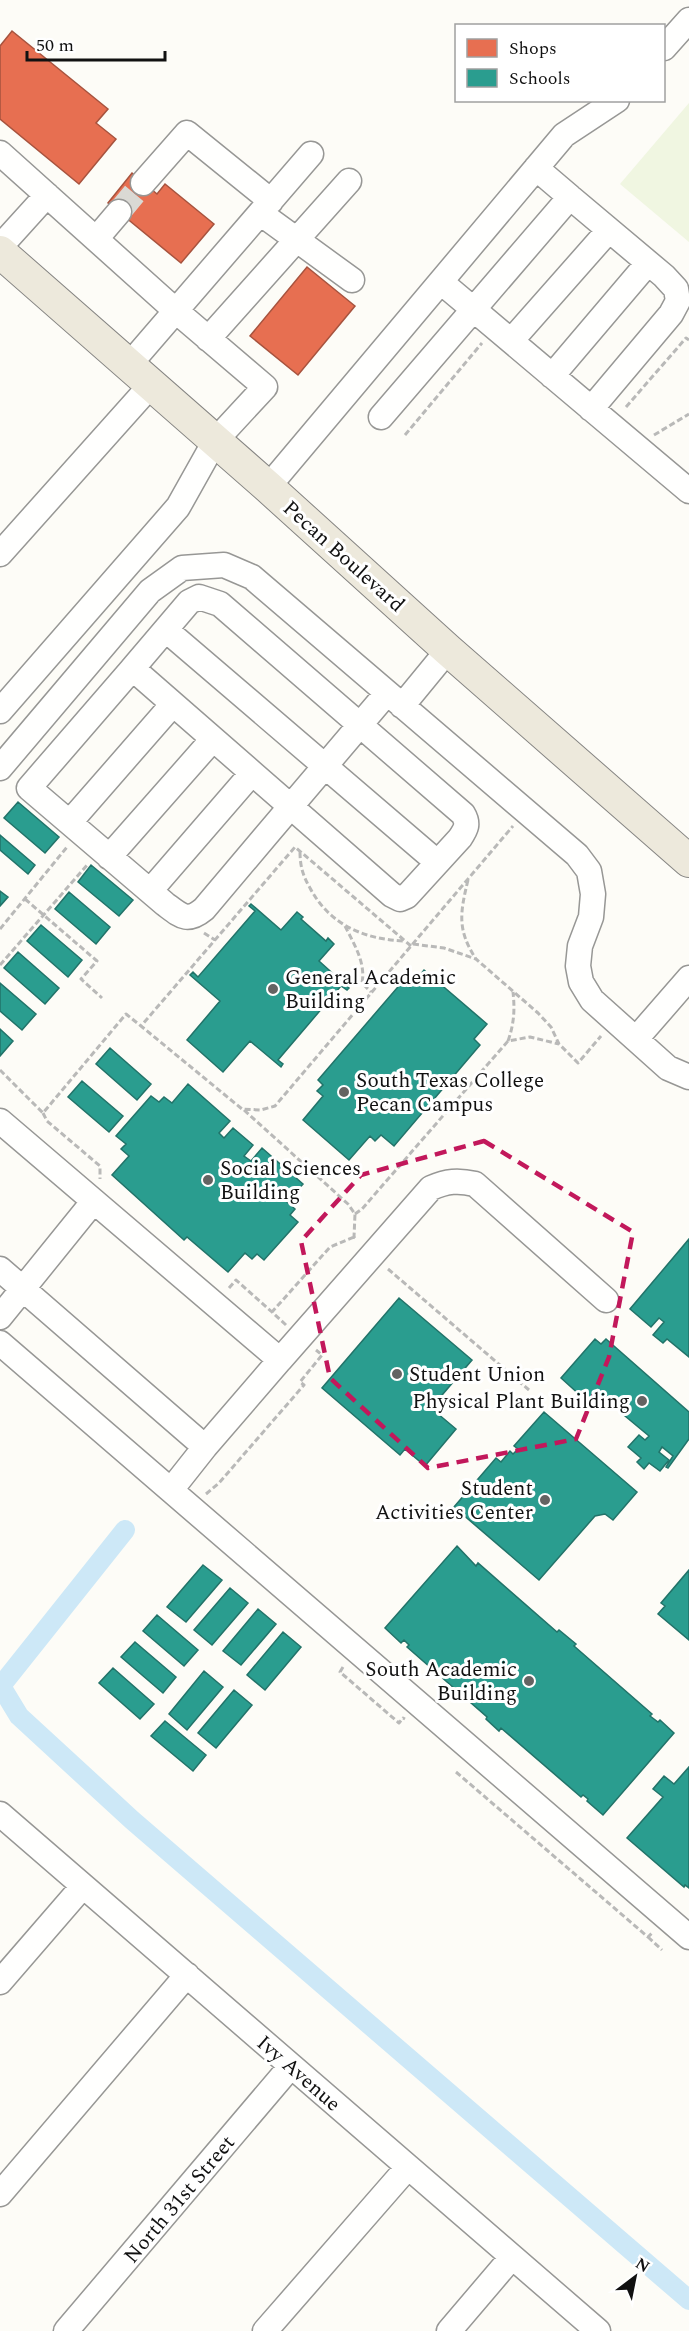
<svg xmlns="http://www.w3.org/2000/svg" width="689" height="2331" font-family="Spectral,serif">
<style>
.pitch{fill:#f0f6e1}
.shops{fill:#e76f51;stroke:#a7533e;stroke-width:1.5}
.schools{fill:#2a9d8f;stroke:#227369;stroke-width:1.5}
.lines{fill:none;stroke-linecap:round;stroke-linejoin:round}
.canal{stroke:#cde8f7;stroke-width:20}
.minor-tunnel{stroke:#dad9d4;stroke-width:24;stroke-dasharray:24 12;stroke-linecap:butt}
.minor-casing{stroke:#979795;stroke-width:27}
.major-casing{stroke:#858482;stroke-width:34}
.path{stroke:#b9b9b8;stroke-width:3;stroke-dasharray:6 3;stroke-linecap:butt}
.minor{stroke:#fffffe;stroke-width:24}
.major{stroke:#ede9dc;stroke-width:32}
.marked{fill:none;stroke:#c2185b;stroke-width:4.5;stroke-dasharray:12 8;stroke-linejoin:round}
.poi-dot{fill:#646362;stroke:#fff;stroke-width:2}
.labels{text-anchor:middle;stroke-width:6;stroke-linejoin:round;paint-order:stroke}
.street-label{font-size:21px;fill:#111;stroke:#fff}
.poi-label{font-size:21px;fill:#111;stroke:#fff;text-anchor:start}
</style>
<rect width="100%" height="100%" fill="#fdfcf7"/>
<path class="pitch" d="M689 103V242L620 184Z"/>
<path class="shops" d="M12 31 108 109 96 123 116 139 79 184 0 119V46Z
M132 173 157 194 165 184 214 224 181 263 108 203Z
M307 267 355 306 298 375 250 336Z"/>
<path class="schools" d="M18 802 59 837 45 853 4 818Z
M0 835 35 865 28 874 0 850Z
M91 865 133 900 119 916 78 882Z
M0 891 8 897 0 906Z
M69 892 110 927 96 944 55 909Z
M251 904 281 930 297 912 303 917 301 919 326 941 328 938 334 944 319 961 349 988 347 990 341 986 278 1060 283 1064 281 1067 250 1041 223 1072 187 1040 220 1001 190 975 193 972 198 977 255 911 249 906Z
M41 925 82 960 68 977 27 941Z
M18 952 59 988 45 1004 4 968Z
M424 970 487 1024 474 1039 480 1045 394 1146 381 1135 375 1141 370 1136 349 1160 303 1120 323 1096 317 1091 323 1085 318 1080 403 981 410 987Z
M0 983 36 1014 22 1030 0 1011Z
M0 1029 13 1041 0 1056Z
M110 1048 151 1084 137 1100 96 1064Z
M82 1081 123 1116 109 1132 68 1097Z
M188 1084 230 1121 219 1133 224 1138 233 1128 253 1145 244 1156 251 1161 262 1148 303 1184 287 1202 295 1209 290 1215 298 1222 264 1260 257 1254 252 1259 245 1253 228 1272 187 1237 184 1240 112 1175 129 1156 121 1149 126 1144 116 1136 151 1096 159 1102 164 1097 172 1103Z
M689 1239V1357L667 1339 663 1343 653 1335 664 1322 659 1318 651 1327 630 1309Z
M399 1298 472 1360 431 1408 456 1429 425 1466 405 1449 400 1455 322 1388Z
M595 1339 601 1344 606 1339 689 1412V1439L668 1468 666 1467 673 1456 662 1447 659 1452 669 1460 660 1471 649 1463 644 1469 637 1462 641 1458 628 1447 639 1435 645 1440 649 1436 601 1396 592 1406 561 1378Z
M544 1412 637 1492 613 1520 605 1514 595 1516 539 1580 454 1507 496 1458 501 1462 510 1451 513 1454 518 1449 514 1446Z
M457 1546 476 1566 478 1563 557 1632 559 1630 576 1644 574 1646 652 1714 650 1716 658 1722 660 1720 674 1733 603 1815 587 1801 588 1799 583 1795 581 1797 501 1728 499 1731 486 1719 487 1717 407 1647 409 1645 404 1640 401 1643 385 1628Z
M203 1565 222 1580 186 1622 167 1607Z
M689 1570V1640L658 1614 665 1606 661 1603Z
M230 1588 248 1603 212 1645 194 1630Z
M258 1609 276 1624 241 1665 223 1651Z
M157 1615 198 1650 184 1666 143 1631Z
M283 1632 301 1647 265 1690 247 1675Z
M135 1642 176 1677 163 1693 121 1657Z
M113 1668 154 1704 140 1719 99 1683Z
M204 1671 223 1687 187 1730 169 1714Z
M234 1690 252 1705 216 1748 198 1733Z
M165 1721 206 1755 193 1771 151 1736Z
M689 1767V1888L685 1885 684 1887 627 1838 663 1797 653 1789 664 1776 674 1784Z"/>
<g class="lines">
<path class="canal" d="M0 1687 125 1530
M2 1688 19 1716 132 1820 689 2300"/>
<path class="minor-tunnel" d="M119 212 143 183"/>
<defs>
<path id="minor" d="M664 48 689 20
M0 153 176 311 265 387 215 441 178 507 0 711
M536 168 570 197
M143 183 187 133 271 201
M260 213 352 280
M96 239 119 212
M0 247 47 195
M441 282 689 491
M208 339 349 181
M511 341 609 230
M129 365 311 154
M552 376 648 263
M381 417 570 197 664 276 676 289 678 301 671 314 591 409
M268 487 564 135 617 100
M0 554 151 385
M166 630 437 862
M132 669 189 602 199 597 220 604 463 814C469 824 466 829 460 838L407 896 400 899 392 895 140 675 132 669 29 788 165 904C181 916 187 923 204 909 265 837 326 764 387 693
M402 706 448 650
M0 768 150 591 182 568 224 565 252 577 577 855 589 871 593 894 591 917 580 946 578 966 581 982 592 1000 668 1068 689 1077
M70 822 173 704
M109 857 213 739
M150 891 252 773
M636 1039 689 978
M0 1121 280 1360 205 1447 0 1269
M0 1317 93 1202
M0 1343 689 1937
M280 1360 431 1188C447 1181 458 1180 475 1184L606 1300
M171 1490 205 1447
M0 1814 598 2331
M0 1982 83 1886
M0 2194 187 1975
M66 2331 291 2066
M265 2331 408 2167
M449 2331 512 2257"/>
<path id="major" d="M0 252 268 487 448 650 689 861"/>
</defs>
<use href="#minor" class="minor-casing"/>
<use href="#major" class="major-casing"/>
<path class="path" d="M626 407 686 338 689 340
M405 435 482 343
M654 435 689 414
M300 852C300 866 303 876 310 888 329 924 363 939 403 941
M468 880C460 913 457 930 476 959
M25 899 97 961 81 979 102 998
M345 926C354 944 366 963 362 983L371 992
M0 929 67 847
M204 933 215 940
M413 944 444 948 476 959 538 1013 551 1027 559 1044 578 1063 601 1036
M411 946 295 847 141 1026 242 1109 261 1110 275 1106 513 826
M0 965 88 864
M508 1041C514 1024 515 1010 513 992
M0 1070 43 1113 126 1014 141 1026
M244 1110 348 1204 355 1214 354 1237 357 1240
M43 1113 47 1121 100 1166V1179
M355 1214 362 1209 508 1041 530 1037 559 1044
M388 1269 529 1390
M229 1288 236 1280 272 1312
M286 1325 272 1312 330 1247 354 1237
M206 1494 219 1483 304 1385 300 1382 322 1355 316 1350
M343 1667 340 1672 399 1723 403 1718 405 1719
M456 1772 648 1937 653 1932
M648 1937 662 1950"/>
<use href="#minor" class="minor"/>
<use href="#major" class="major"/>
</g>
<path class="marked" d="M484 1141 633 1232 609 1357 576 1439 428 1468 330 1378 301 1241 361 1175Z"/>
<g class="poi-dot">
<circle cx="273" cy="989" r="6"/>
<circle cx="344" cy="1092" r="6"/>
<circle cx="208" cy="1180" r="6"/>
<circle cx="397" cy="1374" r="6"/>
<circle cx="642" cy="1401" r="6"/>
<circle cx="545" cy="1500" r="6"/>
<circle cx="529" cy="1681" r="6"/>
</g>
<g class="labels">
<g class="street-label">
<text transform="translate(344 556) rotate(42)" y="7">Pecan Boulevard</text>
<text transform="translate(299 2073) rotate(41)" y="7">Ivy Avenue</text>
<text transform="translate(179 2199) rotate(-50)" y="7">North 31st Street</text>
</g>
<g class="poi-label">
<text x="285" y="984">General Academic<tspan x="285" dy="24">Building</tspan></text>
<text x="356" y="1087">South Texas College<tspan x="356" dy="24">Pecan Campus</tspan></text>
<text x="220" y="1175">Social Sciences<tspan x="220" dy="24">Building</tspan></text>
<text x="409" y="1381">Student Union</text>
<text x="630" y="1408" text-anchor="end">Physical Plant Building</text>
<text x="533" y="1495" text-anchor="end">Student<tspan x="533" dy="24">Activities Center</tspan></text>
<text x="517" y="1676" text-anchor="end">South Academic<tspan x="517" dy="24">Building</tspan></text>
</g>
</g>
<rect x="455" y="24" width="210" height="78" fill="#ffffff" stroke="#a0a0a0" stroke-width="1.5"/>
<rect x="467" y="39" width="30" height="18" fill="#e76f51" stroke="#a0a0a0" stroke-width="1.5"/>
<text x="509" y="54" font-size="18" fill="#111111">Shops</text>
<rect x="467" y="69" width="30" height="18" fill="#2a9d8f" stroke="#a0a0a0" stroke-width="1.5"/>
<text x="509" y="84" font-size="18" fill="#111111">Schools</text>
<g transform="translate(635 2277) rotate(32)" stroke="#ffffff" stroke-width="4.5" paint-order="stroke">
<path d="M0-4.5L10 22L0 15L-10 22Z" fill="#111111"/>
<text y="-9" font-size="16" font-weight="bold" text-anchor="middle" fill="#111111">N</text>
</g>
<path d="M27 51v9h138v-9" fill="none" stroke="#111111" stroke-width="3"/>
<text x="36" y="51" font-size="18" fill="#111111" stroke="#ffffff" stroke-width="4.5" paint-order="stroke">50 m</text>
</svg>
